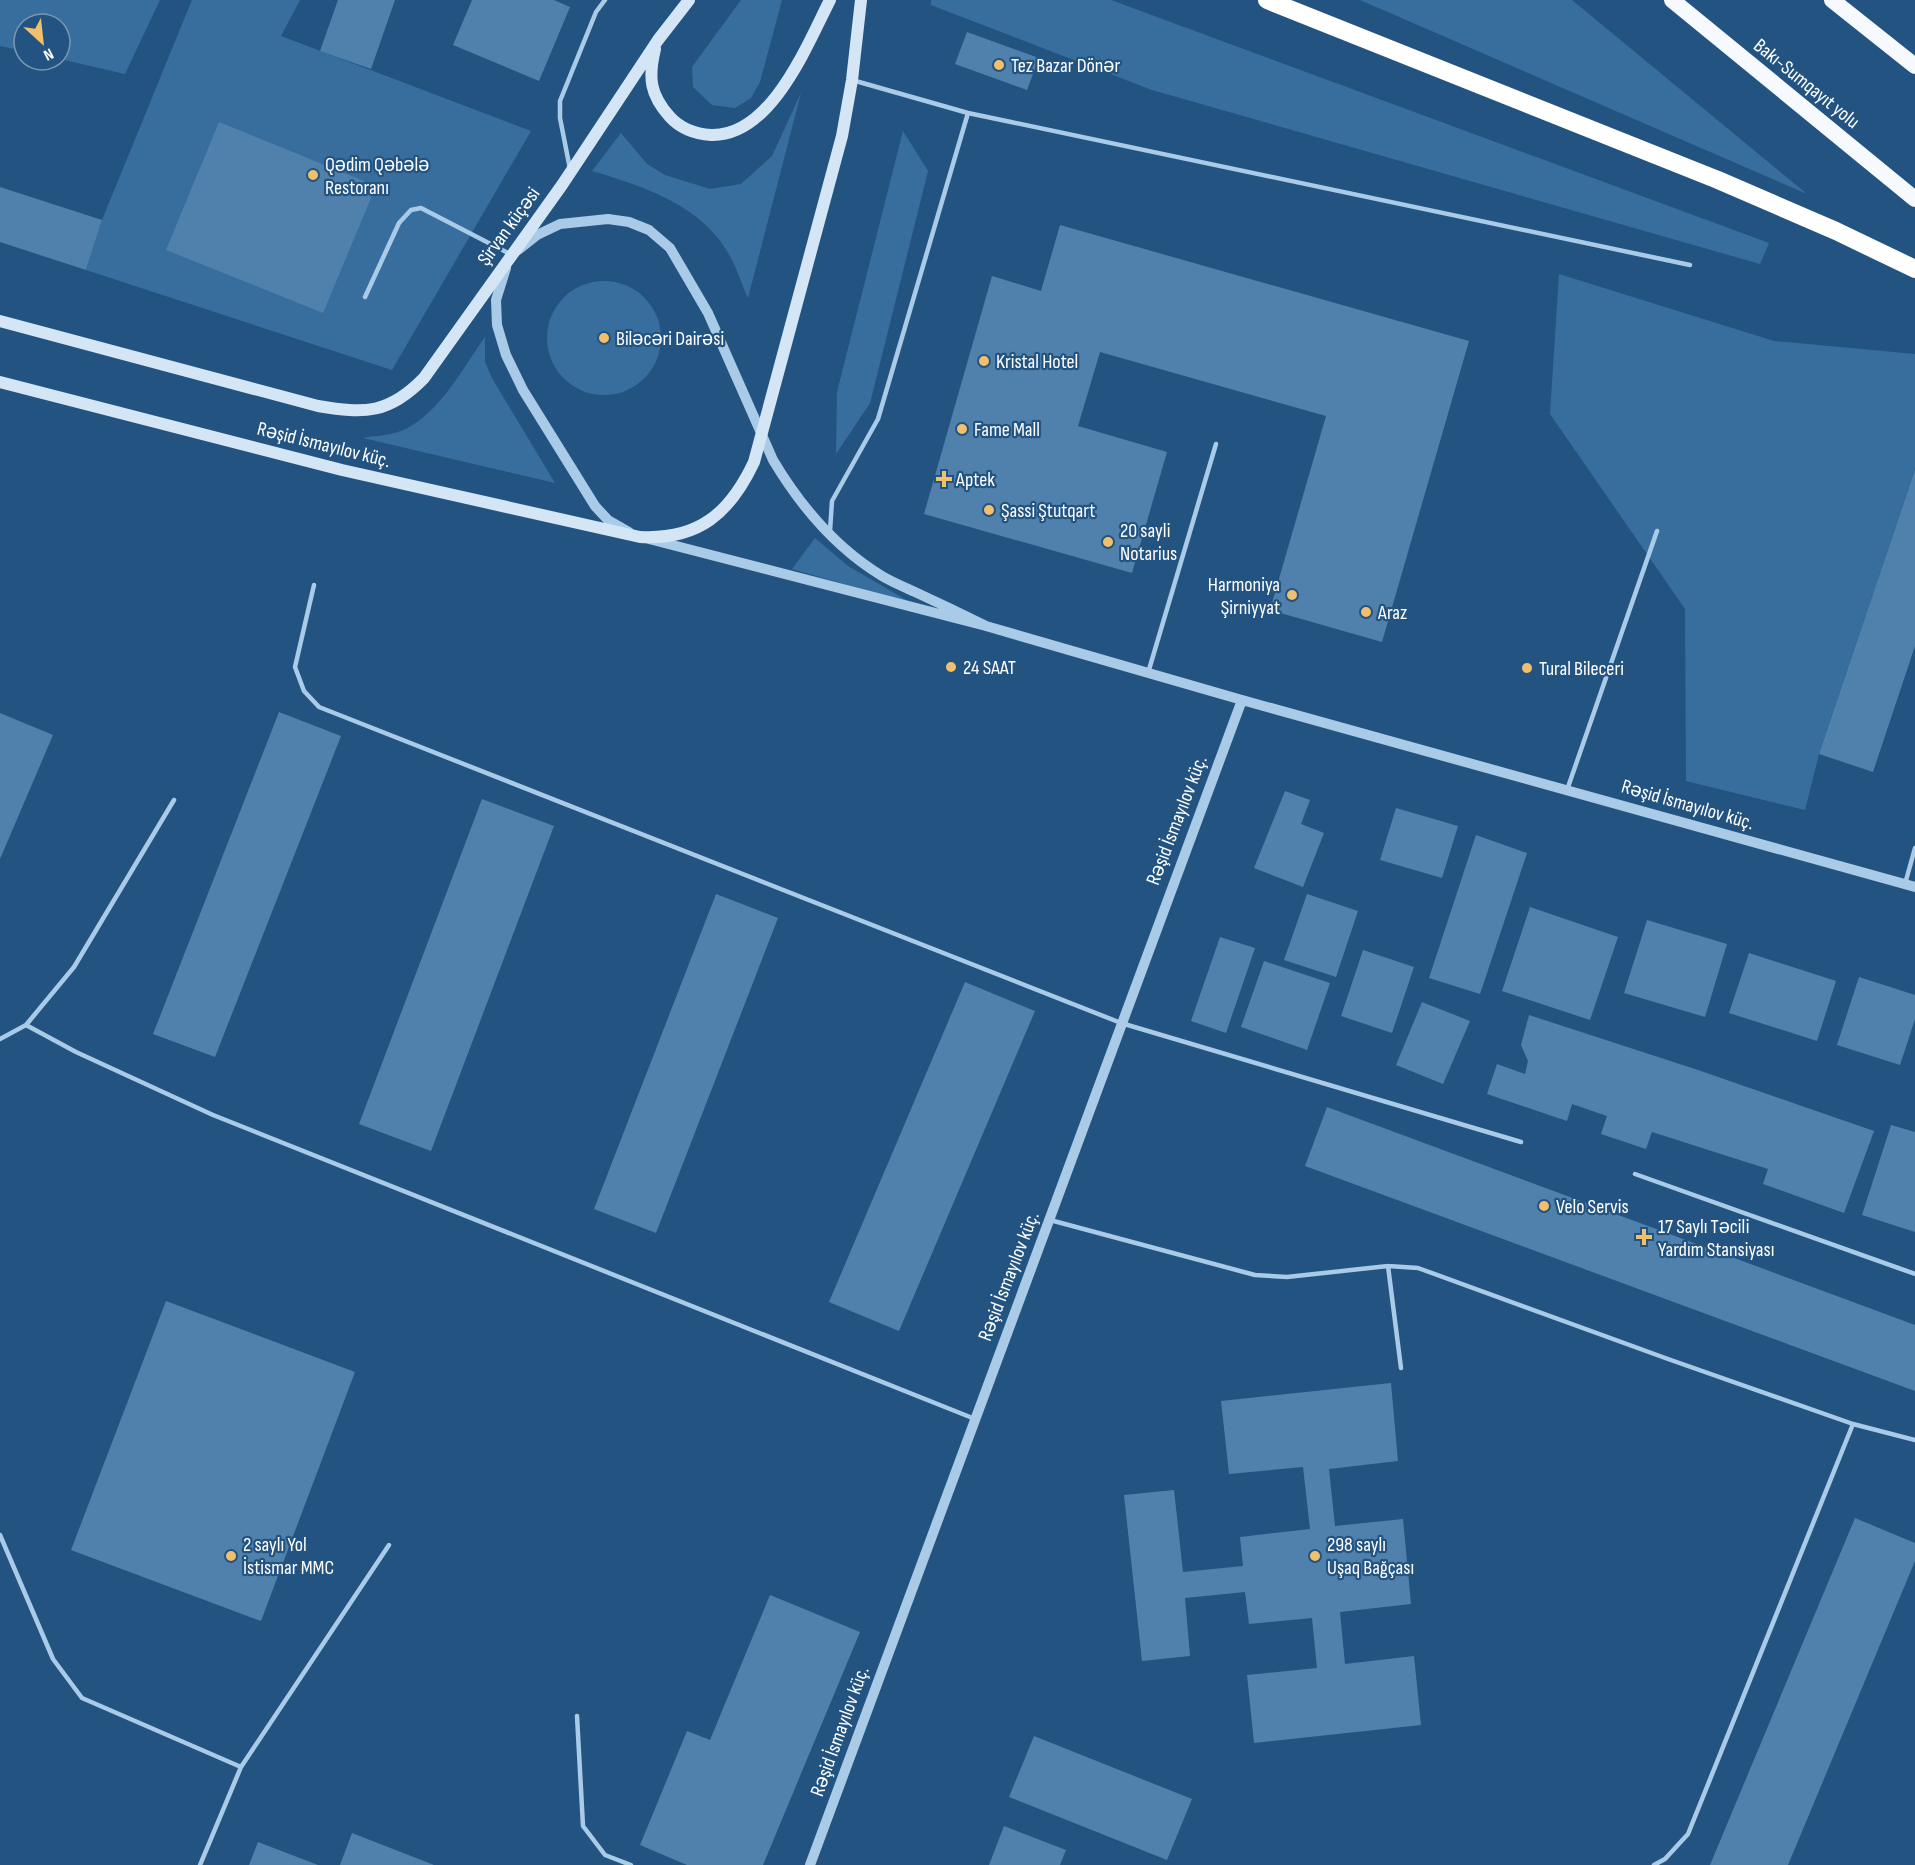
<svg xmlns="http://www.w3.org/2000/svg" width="1915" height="1865" font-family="'Sofia Sans Condensed',sans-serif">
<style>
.green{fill:#386e9e}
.building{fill:#5081ac}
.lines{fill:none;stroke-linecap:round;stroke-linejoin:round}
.service{stroke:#aacbe7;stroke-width:4.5}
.tertiary{stroke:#aacbe7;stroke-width:10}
.secondary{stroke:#d4e6f6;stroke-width:12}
.trunk{stroke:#f6fafe;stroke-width:16}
.motorway{stroke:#fff;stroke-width:18}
.poi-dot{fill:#f2c06d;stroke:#235481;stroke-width:2}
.labels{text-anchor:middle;stroke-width:4.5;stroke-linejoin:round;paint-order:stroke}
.poi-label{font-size:20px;fill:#fff;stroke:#235481;text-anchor:start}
.street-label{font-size:20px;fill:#fff;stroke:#235481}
</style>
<rect width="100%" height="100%" fill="#235481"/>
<path class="green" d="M0 0H160L125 74 60 59V24H24V51L0 46Z
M192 0H300L281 36 531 131 392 370 86 270 102 220Z
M741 0H782L760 82 751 98 735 108 712 105 693 87 692 67Z
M931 0H1111L1769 243 1760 264 1152 90 931 5Z
M1360 0H1572L1807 194Z
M801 93 748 298C741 283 736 265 727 251 699 204 642 186 592 171L621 133 647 164 665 175 710 189 741 184 772 156Z
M903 131 928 171 870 403 836 454 837 392Z
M1559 274 1774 341 1915 354V468L1819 754 1805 810 1686 781 1685 609 1550 414Z
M547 338a57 57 0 1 1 114 0a57 57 0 1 1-114 0Z
M485 337V362L493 380 555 483 363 438C373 436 384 436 395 433 435 422 462 369 485 337Z
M815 538 848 566 915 605 792 569Z"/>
<path class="building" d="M338 0H395L371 69 320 51Z
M472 0H554L570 7 539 81 453 45Z
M967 32 1039 58 1027 90 955 64Z
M219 122 376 186 323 313 166 250Z
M0 187 102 220 86 270 0 242Z
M1060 225 1469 341 1382 642 1270 610 1326 416 1100 352 1078 426 1167 452 1132 573 924 514 992 276 1041 291Z
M1915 469V646L1873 772 1819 754Z
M279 712 341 736 215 1057 153 1034Z
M0 713 53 735 0 859Z
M1285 791 1310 800 1301 824 1324 833 1303 887 1254 868Z
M482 799 554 826 431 1151 359 1124Z
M1396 808 1458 826 1442 878 1380 860Z
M1476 835 1527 853 1480 994 1429 978Z
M716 894 778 918 656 1233 594 1209Z
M1307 894 1358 911 1336 977 1284 960Z
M1530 907 1618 937 1590 1020 1502 991Z
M1647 920 1727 944 1705 1017 1624 993Z
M1220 937 1255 948 1226 1033 1191 1021Z
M1363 950 1414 967 1392 1033 1341 1016Z
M1749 953 1836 981 1817 1041 1729 1013Z
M1264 961 1330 983 1307 1050 1241 1027Z
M1859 977 1915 995V1019L1900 1065 1837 1045Z
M965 982 1035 1011 899 1331 829 1302Z
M1422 1002 1470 1021 1443 1084 1396 1065Z
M1529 1015 1698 1070 1874 1131 1844 1213 1763 1184 1768 1169 1652 1132 1646 1149 1601 1134 1607 1116 1572 1104 1567 1121 1487 1094 1497 1064 1525 1074 1528 1061 1521 1045Z
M1327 1107 1915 1325V1391L1305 1166Z
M1891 1125 1915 1132V1232L1862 1215Z
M166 1301 355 1372 261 1621 71 1550Z
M1391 1383 1398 1461 1329 1469 1335 1526 1403 1519 1411 1604 1340 1612 1345 1664 1414 1656 1421 1725 1254 1743 1247 1675 1317 1668 1312 1618 1249 1624 1245 1592 1185 1598 1190 1656 1142 1661 1124 1495 1174 1490 1183 1572 1243 1566 1240 1537 1310 1529 1303 1467 1229 1474 1221 1401Z
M1855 1518 1915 1543V1561L1788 1865H1710Z
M770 1595 860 1632 763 1865H687L640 1845 687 1731 710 1740Z
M1034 1736 1192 1799 1167 1860 1009 1797Z
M1004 1826 1066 1850 1060 1865H989Z
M352 1833 434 1865H340Z
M258 1842 318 1865H249Z"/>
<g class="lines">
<path class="service" d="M852 80 968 113 1011 122 1690 265
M570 169 560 118V101L596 12 605 0
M365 297 399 223 411 210 421 208 512 255
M830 531 832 501 878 419 968 113
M314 585 295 667 304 691 319 707 1121 1023 1521 1142
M1148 673 1216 444
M1567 790 1657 531
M1905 884 1915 848
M26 1025 76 1052 213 1115 975 1419
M0 1039 26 1025 74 967 174 800
M1635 1174 1915 1274
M1050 1220 1255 1275 1287 1277 1388 1266 1418 1268 1668 1359 1853 1424 1915 1440
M1388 1266 1401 1368
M0 1535 53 1659 82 1698 241 1767
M577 1716 583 1826 605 1855 631 1865
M200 1865 241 1767 389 1545
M1654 1865 1665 1859 1688 1834 1853 1424"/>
<path class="tertiary" d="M518 250 537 235 560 224 608 219 629 222 649 230 670 248 708 313 773 460C801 507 836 548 882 576 892 582 904 587 915 592 939 603 962 614 986 626
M506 268 496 300 497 325 506 355 523 390 595 506 608 520 629 532
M649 539 986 626 1242 700 1915 887
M810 1865 1242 700"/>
<path class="secondary" d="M655 49C648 78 650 95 670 117 681 129 695 134 711 135 771 137 807 45 830 0
M0 321 318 406C365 414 389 414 424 378L562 185 658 40 689 0
M0 382 342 470 640 537C699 540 730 513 754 462L842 136 852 80 861 0"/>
<path class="trunk" d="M1672 0 1915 199
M1832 0 1915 66"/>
<path class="motorway" d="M1267 0 1718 180 1836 231 1915 269"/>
</g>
<g class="poi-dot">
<circle cx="999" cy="65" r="6"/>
<circle cx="313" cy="175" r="6"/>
<circle cx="604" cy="338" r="6"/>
<circle cx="984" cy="361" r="6"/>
<circle cx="962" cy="429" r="6"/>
<path d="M941 470h6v6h6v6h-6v6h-6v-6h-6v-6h6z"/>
<circle cx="989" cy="510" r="6"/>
<circle cx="1108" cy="542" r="6"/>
<circle cx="1292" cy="595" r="6"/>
<circle cx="1366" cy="612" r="6"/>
<circle cx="951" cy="667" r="6"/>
<circle cx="1527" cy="668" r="6"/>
<circle cx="1544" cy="1206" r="6"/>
<path d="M1641 1228h6v6h6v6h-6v6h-6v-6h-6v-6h6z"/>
<circle cx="231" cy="1556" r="6"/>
<circle cx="1315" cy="1556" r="6"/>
</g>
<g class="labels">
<g class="poi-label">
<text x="1011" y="72">Tez Bazar Dönər</text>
<text x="325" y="171">Qədim Qəbələ<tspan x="325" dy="23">Restoranı</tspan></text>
<text x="616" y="345">Biləcəri Dairəsi</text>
<text x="996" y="368">Kristal Hotel</text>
<text x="974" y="436">Fame Mall</text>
<text x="956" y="486">Aptek</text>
<text x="1001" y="517">Şassi Ştutqart</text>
<text x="1120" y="537">20 sayli<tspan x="1120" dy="23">Notarius</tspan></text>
<text x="1280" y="591" text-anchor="end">Harmoniya<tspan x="1280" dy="23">Şirniyyat</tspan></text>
<text x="1378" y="619">Araz</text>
<text x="963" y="674">24 SAAT</text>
<text x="1539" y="675">Tural Bileceri</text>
<text x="1556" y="1213">Velo Servis</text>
<text x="1658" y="1233">17 Saylı Təcili<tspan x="1658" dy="23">Yardım Stansiyası</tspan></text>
<text x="243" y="1551">2 saylı Yol<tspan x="243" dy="23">İstismar MMC</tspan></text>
<text x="1327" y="1551">298 saylı<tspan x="1327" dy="23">Uşaq Bağçası</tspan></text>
</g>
<g class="street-label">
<text transform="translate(1807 83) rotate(39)" y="7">Bakı-Sumqayıt yolu</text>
<text transform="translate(508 226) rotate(-54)" y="7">Şirvan küçəsi</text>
<text transform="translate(324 444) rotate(14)" y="7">Rəşid İsmayılov küç.</text>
<text transform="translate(1688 804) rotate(16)" y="7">Rəşid İsmayılov küç.</text>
<text transform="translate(1176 820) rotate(-69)" y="7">Rəşid İsmayılov küç.</text>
<text transform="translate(1008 1276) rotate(-69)" y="7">Rəşid İsmayılov küç.</text>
<text transform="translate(839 1731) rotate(-70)" y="7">Rəşid İsmayılov küç.</text>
</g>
</g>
<g transform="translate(42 42) rotate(153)"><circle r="28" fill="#235481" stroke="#7b98b3" stroke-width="1.5"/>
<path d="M0-4.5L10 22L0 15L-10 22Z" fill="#f2c06d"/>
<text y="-9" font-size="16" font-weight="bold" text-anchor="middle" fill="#ffffff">N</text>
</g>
</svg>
